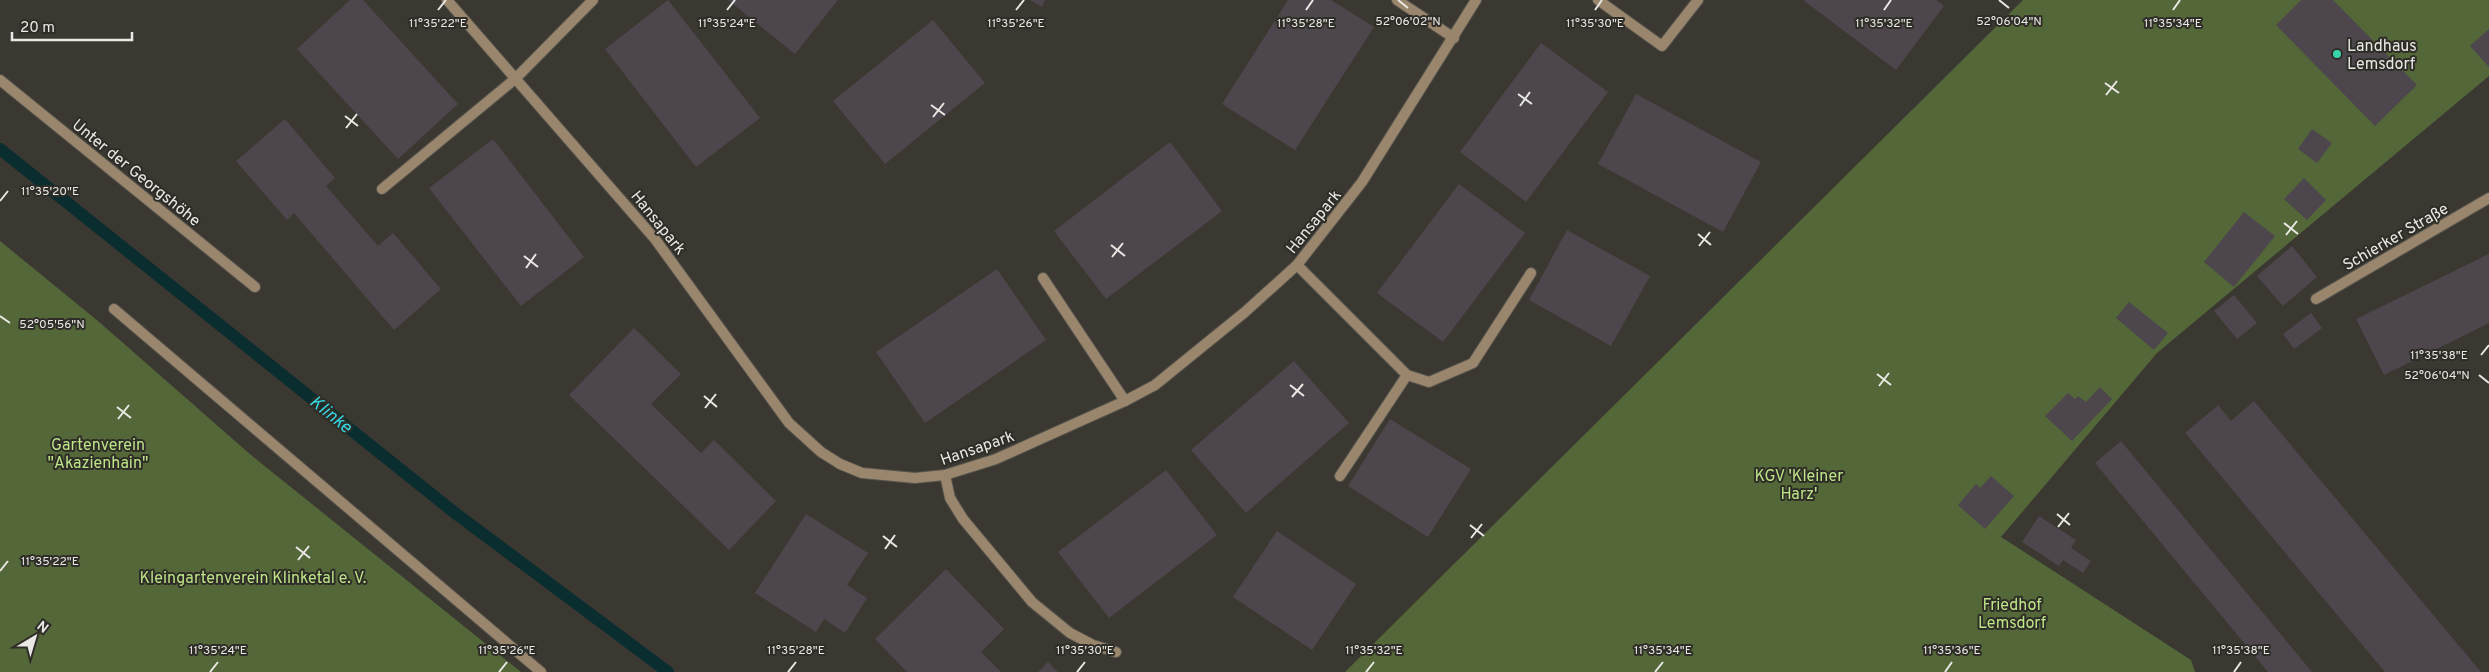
<svg xmlns="http://www.w3.org/2000/svg" width="2489" height="672" font-family="Overpass,sans-serif">
<style>
.green{fill:#536739}
.lines{fill:none;stroke-linecap:round;stroke-linejoin:round}
.stream{stroke:#0a2d30;stroke-width:12}
.building{fill:#4d474d}
.service-casing{stroke:#56544e;stroke-width:12}
.minor-casing{stroke:#56544e;stroke-width:12}
.service{stroke:#99866c;stroke-width:10}
.minor{stroke:#99866c;stroke-width:10}
.ticks{fill:none;stroke:#eae8e4;stroke-width:2}
.poi-dot{fill:#36d4a7;stroke:#2f2d27;stroke-width:2}
.labels{text-anchor:middle;stroke-width:4;stroke-linejoin:round;paint-order:stroke}
.poi-label{font-size:16px;fill:#eae8e4;stroke:#2f2d27;text-anchor:start}
.street-label{font-size:16px;fill:#eae8e4;stroke:#2f2d27}
.park-label{font-size:16px;fill:#bde587;stroke:#2f2d27}
.water-label{font-size:18px;font-style:italic;fill:#33d8e4;stroke:#2f2d27}
.ticks-label{font-size:12px;text-anchor:middle;fill:#eae8e4;stroke:#2f2d27;stroke-width:4;stroke-linejoin:round;paint-order:stroke}
</style>
<rect width="100%" height="100%" fill="#3a3831"/>
<path class="green" d="M2023 0H2489V76L2157 353 2001 537 2191 660 2195 672H1345Z
M0 241 98 321 251 455 521 672H0Z"/>
<g class="lines">
<path class="stream" d="M0 149 455 513 668 672"/>
</g>
<path class="building" d="M350 0H363L458 104 398 159 297 49Z
M668 0 760 118 696 167 605 49Z
M728 0H838L795 54Z
M1030 0H1045L1042 7Z
M1288 0H1331L1374 27 1295 150 1222 104Z
M1803 0H1936L1944 6 1896 70Z
M2301 0H2333L2417 85 2375 126 2276 25Z
M933 20 985 83 885 164 833 101Z
M2489 29V67L2470 46Z
M1541 43 1608 92 1526 202 1460 152Z
M1636 94 1761 162 1723 232 1598 164Z
M285 119 335 178 326 186 378 246 393 233 441 289 394 330 294 213 287 220 236 161Z
M2312 129 2332 143 2317 163 2298 149Z
M493 139 584 257 521 306 429 188Z
M1170 142 1222 211 1106 299 1054 231Z
M2304 178 2326 200 2307 220 2284 199Z
M1459 184 1525 233 1443 342 1377 293Z
M2244 212 2275 236 2234 287 2204 262Z
M1567 230 1650 276 1611 346 1529 300Z
M2292 246 2317 277 2283 306 2257 276Z
M2489 254V323L2384 375 2356 319Z
M997 269 1046 340 925 423 876 352Z
M2234 295 2257 323 2237 339 2214 311Z
M2129 302 2168 333 2154 350 2116 318Z
M2311 313 2322 328 2294 349 2283 334Z
M634 328 681 374 651 404 701 453 714 440 776 501 729 550 569 395Z
M1294 361 1349 423 1246 513 1191 450Z
M2100 387 2112 399 2072 441 2045 416 2068 393 2075 399 2078 396 2086 402Z
M2254 401 2481 672H2385L2185 433 2218 405 2231 421Z
M1390 419 1471 469 1428 537 1348 486Z
M2121 441 2312 672H2268L2095 463Z
M1166 470 1217 535 1109 618 1058 552Z
M1991 476 2014 496 1985 529 1958 505 1976 484 1980 488Z
M806 514 868 553 847 585 867 598 845 633 824 619 816 632 755 593Z
M2039 516 2076 540 2071 548 2091 561 2083 573 2063 560 2059 566 2022 542Z
M1277 531 1356 584 1312 650 1233 597Z
M946 569 1004 629 981 652 1001 672H907L875 639Z
M1048 662 1058 672H1038Z"/>
<g class="lines">
<defs>
<path id="service" d="M1397 0 1454 38
M1598 0 1662 46 1698 0
M0 80 255 287
M382 189 515 79
M1297 265 1407 375 1429 382 1473 363 1531 273
M1043 278 1125 401
M114 309 541 672
M945 475 950 498 963 519 1032 602 1070 633 1093 645 1116 652
M1340 476 1407 375"/>
<path id="minor" d="M447 0 655 239 789 423 821 452 840 464 862 473 915 478 945 475 996 459 1125 401 1155 385 1245 312 1297 265 1362 182 1476 0
M515 79 593 0
M2316 299 2489 198"/>
</defs>
<use href="#service" class="service-casing"/>
<use href="#minor" class="minor-casing"/>
<use href="#service" class="service"/>
<use href="#minor" class="minor"/>
</g>
<path class="ticks" d="M1398 0 1408 8M1999 0 2009 8M438 10 446 0M727 10 735 0M1016 10 1024 0M1306 10 1313 0M1595 10 1602 0M1884 10 1891 0M2173 10 2180 0M2105 83 2119 93M1518 94 1532 104M2106 95 2117 81M931 105 945 115M1520 106 1530 92M345 116 358 126M933 117 944 103M346 128 357 114M0 201 8 191M2284 223 2298 234M1698 234 1711 245M2286 235 2297 221M1111 245 1125 256M1699 246 1710 232M524 256 538 267M1112 257 1123 243M526 268 536 254M0 316 10 323M2481 355 2489 345M1877 374 1891 385M2479 375 2489 383M1290 385 1304 396M1879 386 1889 373M704 396 717 407M1292 397 1303 384M117 407 131 418M705 408 716 394M118 419 129 405M2057 514 2070 525M1470 525 1484 536M2058 527 2069 513M883 536 897 547M1471 538 1482 524M296 547 310 558M885 549 895 535M298 560 309 546M0 571 8 561M210 672 218 662M499 672 507 662M788 672 796 662M1077 672 1085 662M1366 672 1374 662M1655 672 1663 662M1945 672 1952 662M2234 672 2241 662"/>
<circle class="poi-dot" cx="2337" cy="54" r="5"/>
<g class="labels">
<g class="poi-label">
<text x="2347" y="51">Landhaus<tspan x="2347" dy="18">Lemsdorf</tspan></text>
</g>
<g class="street-label">
<text transform="translate(137 172) rotate(39)" y="6">Unter der Georgshöhe</text>
<text transform="translate(1313 221) rotate(-51)" y="6">Hansapark</text>
<text transform="translate(659 222) rotate(51)" y="6">Hansapark</text>
<text transform="translate(2395 236) rotate(-30)" y="6">Schierker Straße</text>
<text transform="translate(977 447) rotate(-19)" y="6">Hansapark</text>
</g>
<g class="park-label">
<text x="98" y="450">Gartenverein<tspan x="98" dy="18">"Akazienhain"</tspan></text>
<text x="1799" y="481">KGV 'Kleiner<tspan x="1799" dy="18">Harz'</tspan></text>
<text x="253" y="583">Kleingartenverein Klinketal e. V.</text>
<text x="2012" y="610">Friedhof<tspan x="2012" dy="18">Lemsdorf</tspan></text>
</g>
<g class="water-label">
<text transform="translate(331 414) rotate(39)" y="6">Klinke</text>
</g>
</g>
<g class="ticks-label">
<text x="1408" y="25">52°06'02"N</text>
<text x="2009" y="25">52°06'04"N</text>
<text x="438" y="27">11°35'22"E</text>
<text x="727" y="27">11°35'24"E</text>
<text x="1016" y="27">11°35'26"E</text>
<text x="1306" y="27">11°35'28"E</text>
<text x="1595" y="27">11°35'30"E</text>
<text x="1884" y="27">11°35'32"E</text>
<text x="2173" y="27">11°35'34"E</text>
<text x="50" y="195">11°35'20"E</text>
<text x="52" y="328">52°05'56"N</text>
<text x="2439" y="359">11°35'38"E</text>
<text x="2437" y="379">52°06'04"N</text>
<text x="50" y="565">11°35'22"E</text>
<text x="218" y="654">11°35'24"E</text>
<text x="507" y="654">11°35'26"E</text>
<text x="796" y="654">11°35'28"E</text>
<text x="1085" y="654">11°35'30"E</text>
<text x="1374" y="654">11°35'32"E</text>
<text x="1663" y="654">11°35'34"E</text>
<text x="1952" y="654">11°35'36"E</text>
<text x="2241" y="654">11°35'38"E</text>
</g>
<g transform="translate(35 637) rotate(38)" stroke="#2f2d27" stroke-width="4" paint-order="stroke">
<path d="M0-4L9 19L0 12L-9 19Z" fill="#eae8e4"/>
<text y="-8" font-size="14" font-weight="bold" text-anchor="middle" fill="#eae8e4">N</text>
</g>
<path d="M12 32v8h120v-8" fill="none" stroke="#eae8e4" stroke-width="2.5"/>
<text x="20" y="32" font-size="15" fill="#eae8e4" stroke="#2f2d27" stroke-width="4" paint-order="stroke">20 m</text>
</svg>
